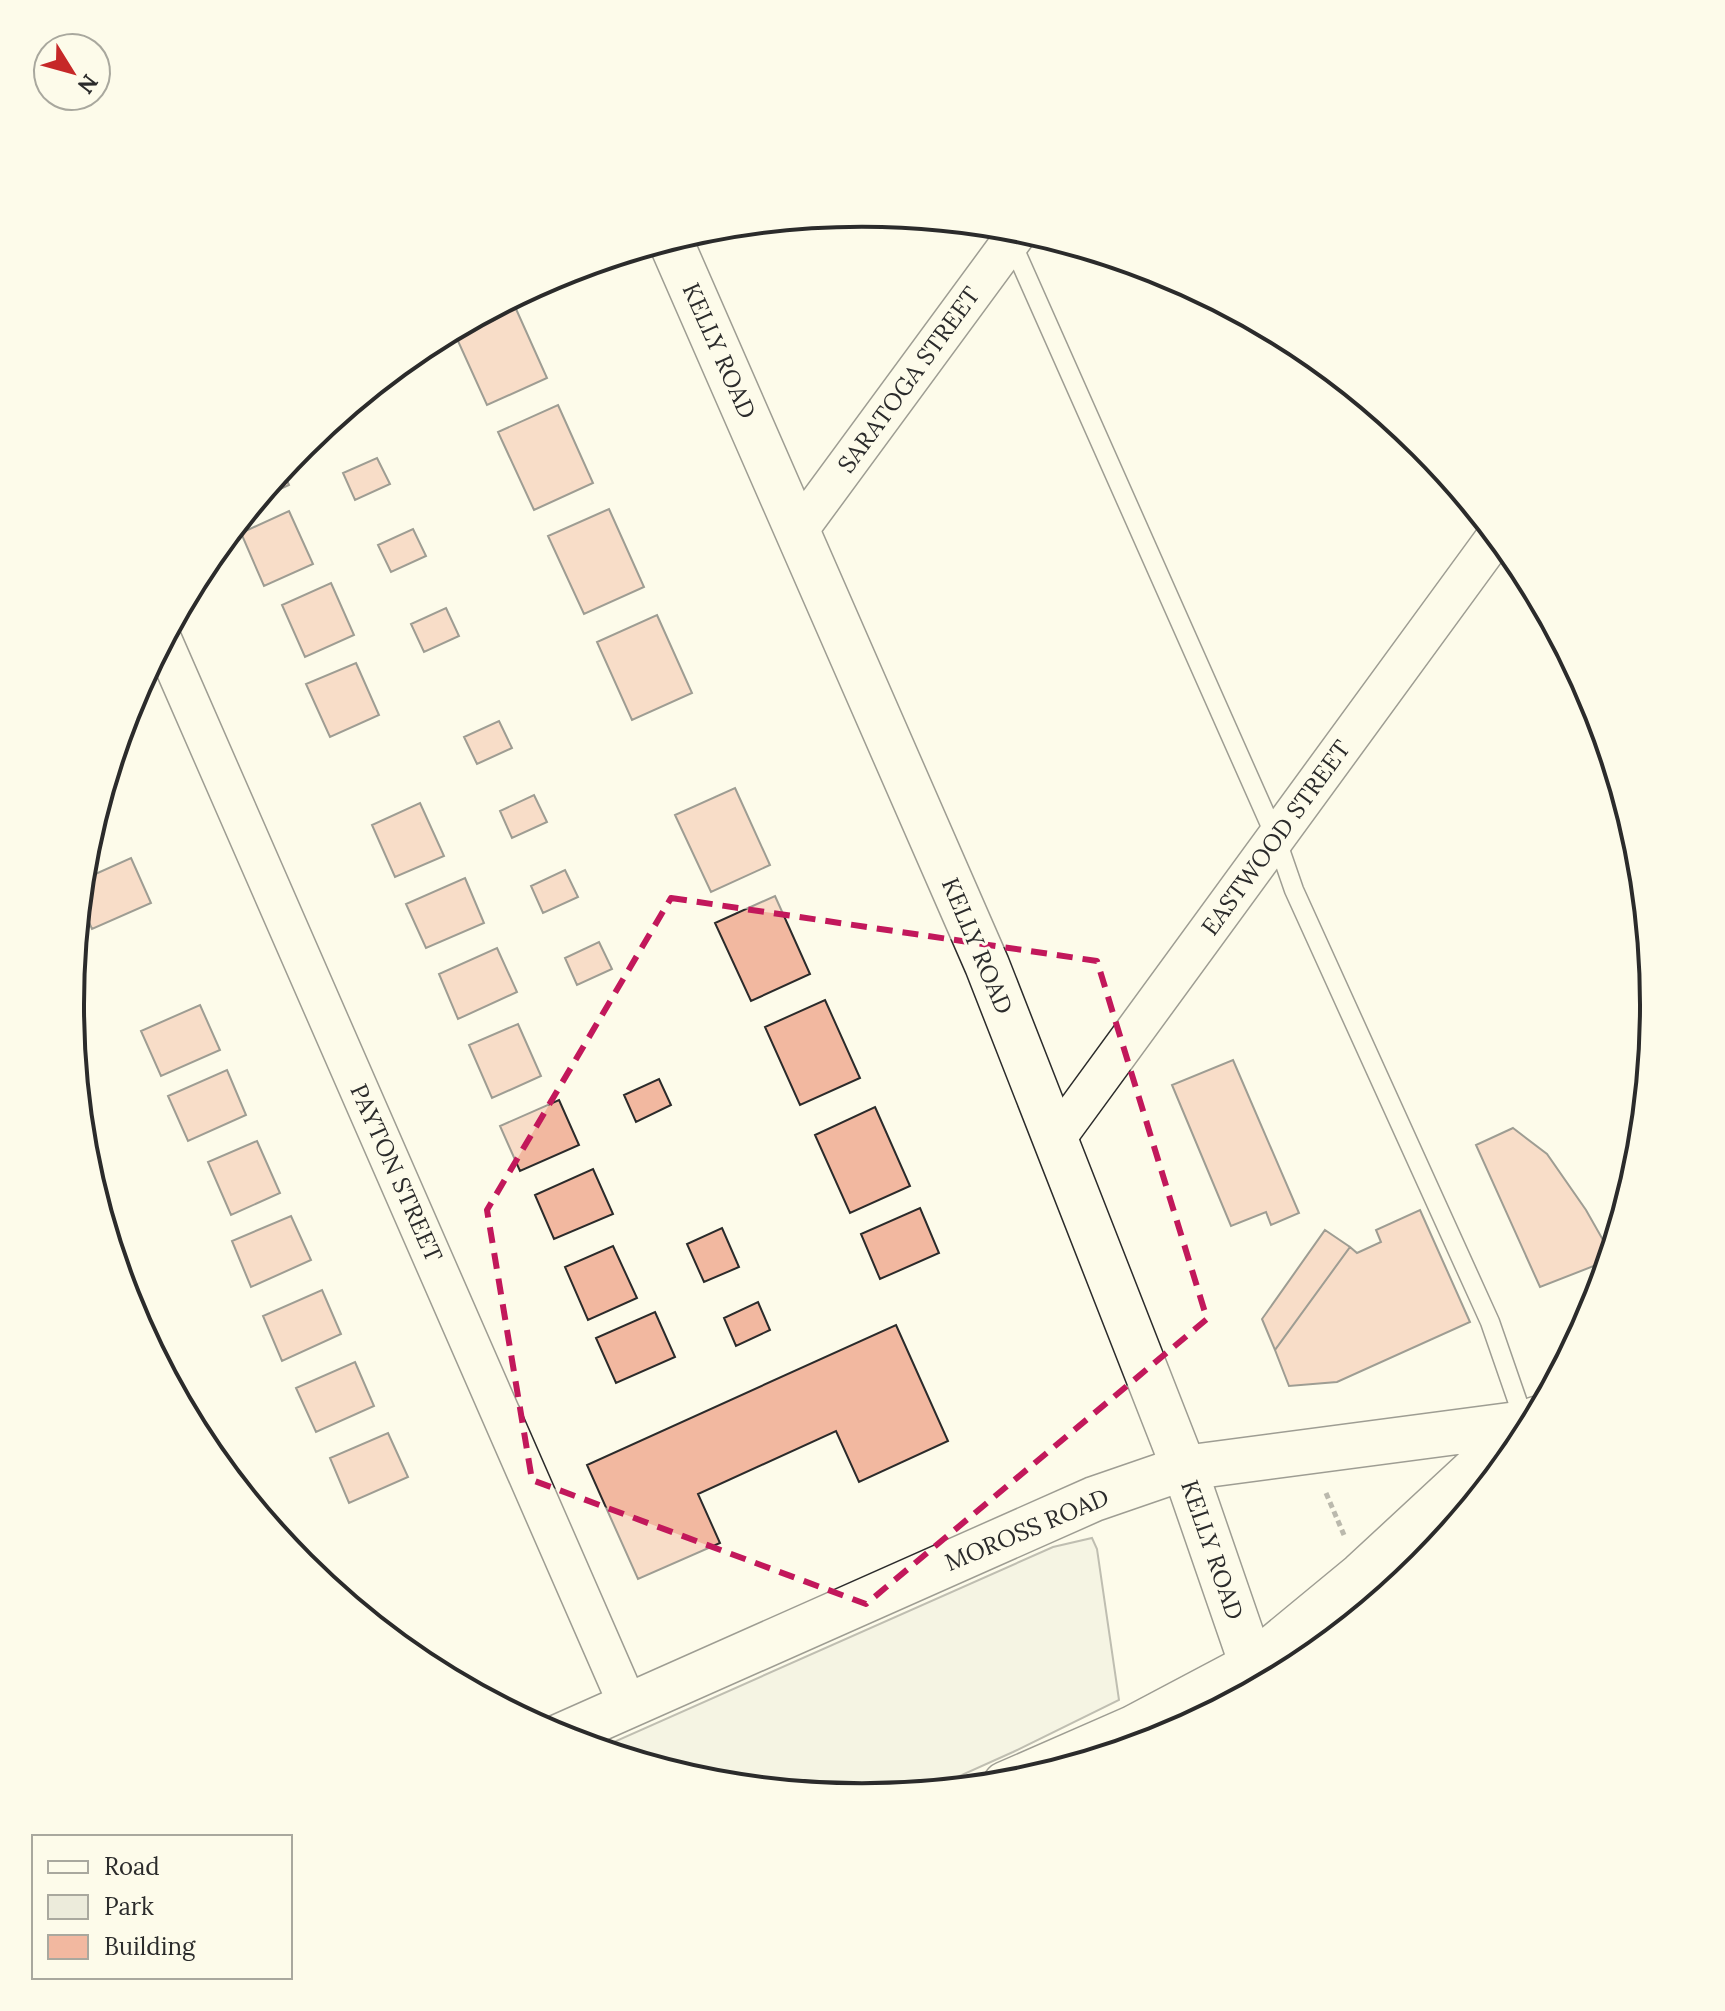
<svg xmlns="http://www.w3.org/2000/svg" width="1725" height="2011" font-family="Lora,serif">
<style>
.green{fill:#ecebdb;stroke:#74746e;stroke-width:2}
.building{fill:#f2b8a0;stroke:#2b2b2b;stroke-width:2}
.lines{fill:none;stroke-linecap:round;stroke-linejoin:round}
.lane-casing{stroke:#2b2b2b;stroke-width:21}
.street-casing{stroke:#2b2b2b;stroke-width:41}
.secondary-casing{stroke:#2b2b2b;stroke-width:47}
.path{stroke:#6a6964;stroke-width:5;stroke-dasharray:6 4;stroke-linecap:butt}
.lane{stroke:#fdfbea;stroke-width:18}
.street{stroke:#fdfbea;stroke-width:38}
.secondary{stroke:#fdfbea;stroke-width:44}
.marked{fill:none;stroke:#c2185b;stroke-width:6;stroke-dasharray:16 10;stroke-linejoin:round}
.labels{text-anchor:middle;stroke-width:6;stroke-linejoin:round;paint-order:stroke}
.street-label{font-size:24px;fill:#2b2b2b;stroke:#fdfbea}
.rim{fill:none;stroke:#2b2b2b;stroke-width:4}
</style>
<rect width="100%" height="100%" fill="#fdfbea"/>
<path class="green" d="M1092 1538 1097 1549 1119 1700 1013 1752 924 1792 862 1798 707 1783 598 1749 1053 1547Z"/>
<path class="building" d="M512 300 547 378 487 405 453 330Z
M354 403 358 412 324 427Z
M558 405 593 483 534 510 498 432Z
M377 458 390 484 355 500 343 473Z
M282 469 289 485 258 499Z
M609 509 644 587 584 614 548 536Z
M289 511 313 564 264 586 241 533Z
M413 529 426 556 391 572 378 545Z
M331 583 354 635 305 657 282 605Z
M446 608 459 636 424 652 411 624Z
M657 615 692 693 632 720 597 642Z
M356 663 379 715 330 737 306 684Z
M499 721 512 748 477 764 464 737Z
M735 788 770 865 711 892 675 815Z
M534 795 547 822 512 838 500 811Z
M420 803 444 856 395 877 372 825Z
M131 858 151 903 92 929 80 902 82 880Z
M565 870 578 897 543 913 531 886Z
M465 878 484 923 426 948 406 904Z
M775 896 810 974 751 1001 715 923Z
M599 942 612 969 577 985 565 958Z
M497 948 517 992 458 1019 439 974Z
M825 1000 860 1078 800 1105 765 1027Z
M200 1005 220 1050 161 1076 141 1031Z
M518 1024 541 1076 492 1098 469 1045Z
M1233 1060 1299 1213 1271 1225 1266 1212 1231 1226 1172 1085Z
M227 1070 246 1115 188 1141 168 1096Z
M659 1079 671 1105 636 1122 624 1095Z
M559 1100 579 1145 520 1171 500 1126Z
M875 1107 910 1186 850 1213 815 1135Z
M1513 1128 1547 1154 1586 1210 1611 1254 1609 1260 1540 1287 1476 1145Z
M257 1141 280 1193 231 1215 208 1162Z
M593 1169 613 1214 554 1239 535 1195Z
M920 1208 939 1253 880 1279 861 1234Z
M1420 1210 1470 1322 1337 1382 1289 1386 1275 1350 1350 1247 1357 1253 1381 1242 1376 1230Z
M291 1216 311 1260 251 1287 232 1241Z
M722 1228 739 1267 704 1282 687 1244Z
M1325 1230 1350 1247 1275 1350 1262 1319Z
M613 1246 637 1298 588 1320 565 1267Z
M322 1290 341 1334 282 1361 263 1316Z
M758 1302 770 1330 736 1346 724 1318Z
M655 1312 675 1357 616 1383 596 1338Z
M896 1325 948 1441 859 1482 836 1431 698 1494 720 1543 638 1579 587 1465Z
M355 1362 374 1406 316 1432 296 1388Z
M388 1433 408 1477 349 1503 330 1458Z"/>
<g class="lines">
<defs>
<path id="lane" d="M1011 241 1276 838 1294 890 1490 1322 1525 1423"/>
<path id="street" d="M798 531 1020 229
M163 641 628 1705
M1055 1140 1497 535"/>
<path id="secondary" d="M670 240 987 965 1184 1468 1252 1665 1249 1693
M558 1737 1094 1499 1184 1468 1525 1423 1536 1419
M1005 1784 1133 1728 1252 1665 1361 1575 1525 1423"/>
</defs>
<use href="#lane" class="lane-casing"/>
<use href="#street" class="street-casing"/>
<use href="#secondary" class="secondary-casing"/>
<path class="path" d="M1326 1493 1344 1535"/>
<use href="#lane" class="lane"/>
<use href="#street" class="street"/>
<use href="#secondary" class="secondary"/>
</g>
<path d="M0 0H1725V2011H0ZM671 898 1097 961 1207 1319 866 1604 532 1480 487 1210Z" fill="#fdfbea" fill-opacity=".55" fill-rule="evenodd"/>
<path class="marked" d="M671 898 1097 961 1207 1319 866 1604 532 1480 487 1210Z"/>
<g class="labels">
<g class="street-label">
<text transform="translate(719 351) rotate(66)" y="8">KELLY ROAD</text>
<text transform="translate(909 380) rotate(-54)" y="8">SARATOGA STREET</text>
<text transform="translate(1276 838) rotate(-54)" y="8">EASTWOOD STREET</text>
<text transform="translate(977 946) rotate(67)" y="8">KELLY ROAD</text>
<text transform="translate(396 1173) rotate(66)" y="8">PAYTON STREET</text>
<text transform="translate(1027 1530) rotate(-23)" y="8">MOROSS ROAD</text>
<text transform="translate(1212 1550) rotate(71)" y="8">KELLY ROAD</text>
</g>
</g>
<path d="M0 0H1725V2011H0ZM84 1005a778 778 0 1 1 1556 0a778 778 0 1 1-1556 0Z" fill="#fdfbea" fill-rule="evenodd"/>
<path class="rim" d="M84 1005a778 778 0 1 1 1556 0a778 778 0 1 1-1556 0Z"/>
<rect x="32" y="1835" width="260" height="144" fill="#fdfbea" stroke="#a9a89e" stroke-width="2"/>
<rect x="48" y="1861" width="40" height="12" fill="#fdfbea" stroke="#a9a89e" stroke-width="2"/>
<text x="104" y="1875" font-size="24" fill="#2b2b2b">Road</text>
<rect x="48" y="1895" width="40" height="24" fill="#ecebdb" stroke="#a9a89e" stroke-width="2"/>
<text x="104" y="1915" font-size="24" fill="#2b2b2b">Park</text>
<rect x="48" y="1935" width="40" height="24" fill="#f2b8a0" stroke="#a9a89e" stroke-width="2"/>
<text x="104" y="1955" font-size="24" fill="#2b2b2b">Building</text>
<g transform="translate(72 72) rotate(127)"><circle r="38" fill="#fdfbea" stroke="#a9a89e" stroke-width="2"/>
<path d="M0-6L14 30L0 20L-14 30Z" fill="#c62828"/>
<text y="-12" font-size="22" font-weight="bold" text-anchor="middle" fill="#2b2b2b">N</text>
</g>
</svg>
